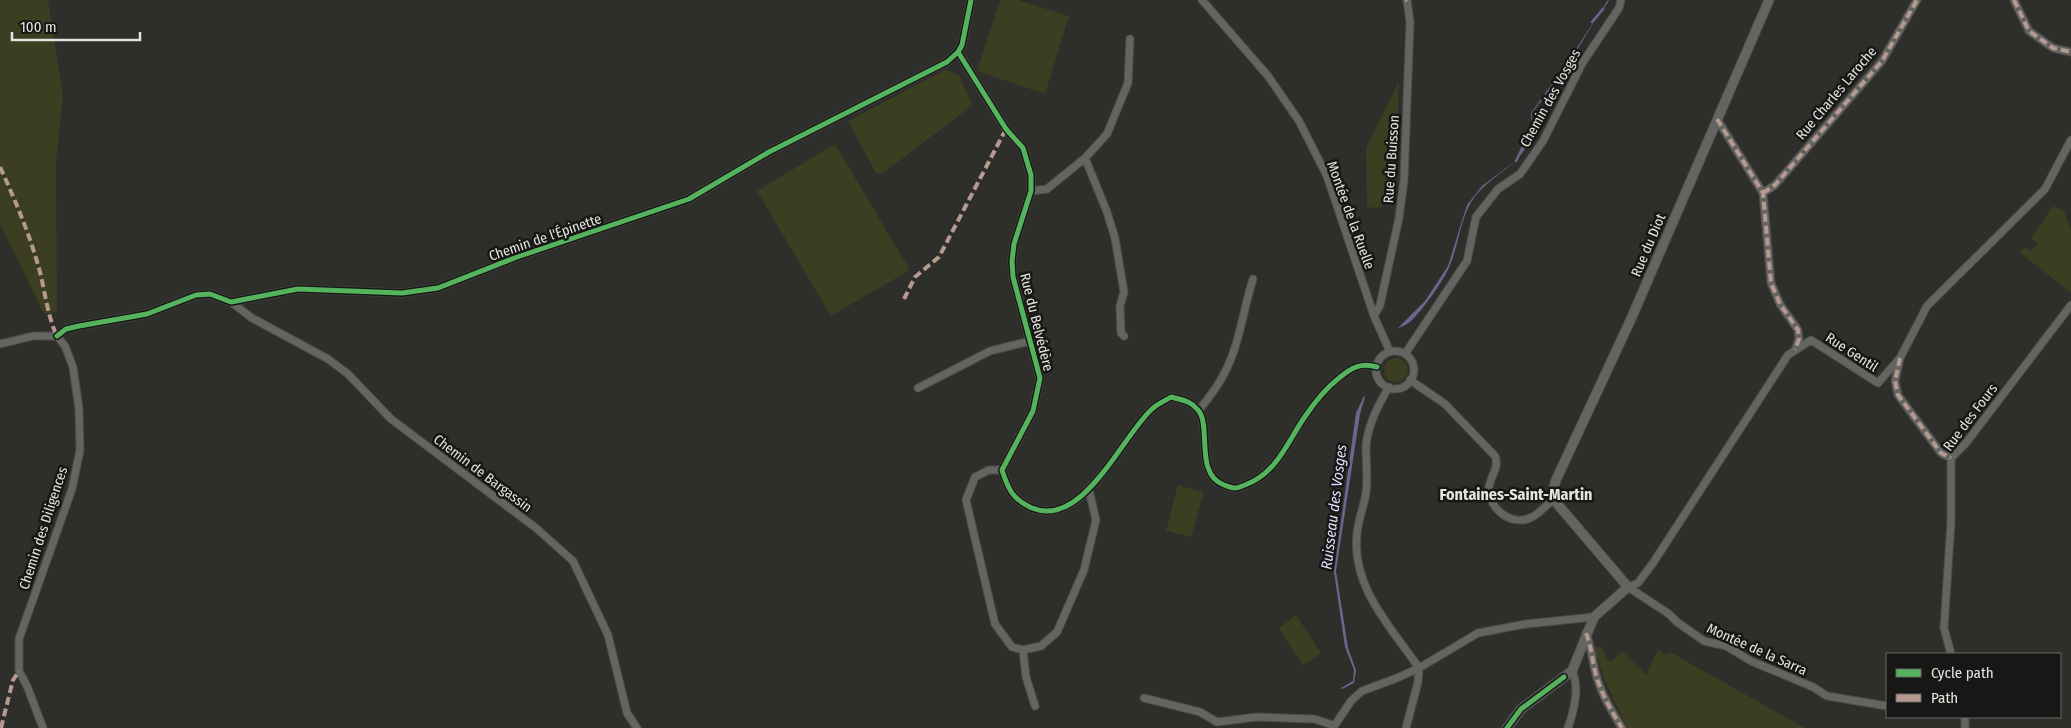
<svg xmlns="http://www.w3.org/2000/svg" width="2071" height="728" font-family="'Fira Sans Condensed',sans-serif">
<style>
.green{fill:#3b3e21}
.water{fill:#6a668e}
.lines{fill:none;stroke-linecap:round;stroke-linejoin:round}
.stream{stroke:#6a668e;stroke-width:2.5}
.minor-casing{stroke:#4c4c49;stroke-width:9}
.tertiary-casing{stroke:#4c4c49;stroke-width:11}
.minor{stroke:#646461;stroke-width:7}
.tertiary{stroke:#646461;stroke-width:9}
.quiet{stroke:#b69a8f;stroke-width:4;stroke-dasharray:8 4;stroke-linecap:butt}
.cycleway-casing{stroke:#171715;stroke-width:8}
.cycleway{stroke:#56b35d;stroke-width:5}
.labels{text-anchor:middle;stroke-width:5;stroke-linejoin:round;paint-order:stroke}
.street-label{font-size:14px;fill:#e4e5e1;stroke:#171715}
.water-label{font-size:15px;font-style:italic;fill:#e2e0fd;stroke:#171715}
.quarter-label{font-size:16px;font-weight:bold;fill:#e4e5e1;stroke:#171715}
</style>
<rect width="100%" height="100%" fill="#2e2e2b"/>
<path class="green" d="M0 0H48L63 96 56 163 57 312 44 314 0 224Z
M1000 0H1018L1069 16 1045 94 977 71Z
M945 70 958 74 973 105 882 174 876 173 848 121Z
M1399 81 1395 195 1384 197 1382 207 1367 208 1366 148Z
M835 144 910 270 831 316 757 191Z
M2053 206 2064 211 2071 230V293L2019 252 2024 247 2031 251 2038 244 2031 238Z
M1384 370a12 12 0 1 1 24 0a12 12 0 1 1-24 0Z
M1178 485 1204 492 1191 537 1166 531Z
M1296 615 1321 653 1303 666 1279 628Z
M1594 647H1602L1606 659 1612 661 1622 651 1646 675 1658 649 1667 655 1670 652 1805 728H1627L1604 679Z"/>
<path class="water" d="M1608 0 1609 1 1594 22 1566 68 1532 113C1535 170 1490 167 1469 206 1460 224 1458 246 1450 265 1445 279 1422 311 1411 321 1407 325 1402 326 1397 329L1425 301 1448 266 1467 205 1482 186 1517 160 1532 131 1531 113 1565 66Z
M1364 396 1365 397 1360 414 1336 571 1348 648 1356 670 1354 683 1342 689 1341 688 1353 681 1354 670 1345 647 1334 572 1356 413Z"/>
<g class="lines">
<path class="stream" d="M1592 22 1603 9
M1516 161 1532 128"/>
<defs>
<path id="minor" d="M1202 0 1268 76 1299 121 1327 176 1374 316 1390 352
M2014 0 2029 31 2053 48 2071 52
M958 52 1006 129 1023 148 1031 175V191L1014 244 1012 261 1013 277 1040 378 1033 411 1002 470C1008 489 1013 500 1032 508 1083 529 1122 436 1152 409 1157 404 1165 401 1171 397 1182 400 1191 401 1198 410 1212 426 1194 474 1224 485 1227 486 1231 488 1235 488 1238 488 1242 486 1245 485 1276 474 1287 443 1304 418 1314 403 1325 389 1339 378 1351 368 1361 362 1377 367
M1717 119 1763 193 1771 283 1780 304 1798 330 1799 339 1795 350
M1085 158 1107 212 1115 238 1124 292 1120 306 1121 333 1124 336
M1031 191 1047 189 1085 158 1107 134 1128 83 1130 39
M1763 193 1775 185 1882 61 1917 0
M231 302 252 318 328 359 348 374 391 419 536 528 573 561 608 635 627 713 637 728
M1374 316 1380 305 1399 218 1404 180 1410 22 1407 0
M57 336 66 329 79 326 147 314 196 295 210 294 231 302 298 289 402 293 438 288 517 257 689 199 769 152 947 62 958 52 962 45 971 0
M0 344 33 336H57
M1376 370a19 19 0 1 1 38 0a19 19 0 1 1-38 0Z
M1405 354 1467 261 1476 217 1498 189 1520 174 1543 141 1583 62 1619 8 1621 0
M1900 359 1895 381 1898 395 1941 453 1951 458
M1410 380 1445 404 1495 456C1500 469 1489 477 1489 489 1489 509 1511 526 1530 518 1539 515 1545 505 1554 500
M1389 387C1378 405 1367 426 1366 447 1366 462 1368 478 1366 493 1364 506 1358 520 1357 534 1351 587 1391 627 1419 668
M918 388 990 351 1030 341
M1199 410C1209 398 1218 386 1225 372 1240 343 1243 310 1253 279
M1002 470H989L975 477 966 500 995 624 1012 647 1023 650 1041 646 1057 632 1084 570 1096 520 1089 490
M1628 587 1638 583 1653 563 1788 355 1811 340 1878 383 1900 358 1927 306 2045 189 2071 140
M1628 587 1669 614 1677 622 1704 641 1726 646 1751 661 1813 687 1827 696 1887 706
M1586 633C1591 646 1592 658 1595 671 1600 692 1611 710 1622 728
M1023 650 1026 677 1035 706
M1951 654 1944 628 1951 522V458L1966 443 2071 305
M1144 698 1200 712 1217 722 1257 717 1314 719 1333 725
M1965 717V728
M43 728 27 686 19 671V639L72 489 80 450 79 409 73 367 65 346 57 336
M1333 728 1351 701 1362 691 1397 678 1419 668 1478 633 1526 624 1594 617
M1406 728 1418 682 1419 668
M1568 728C1574 711 1580 687 1572 671"/>
<path id="tertiary" d="M1507 728 1521 709 1572 671 1594 617 1628 587 1554 500 1553 490 1556 480 1631 319 1769 0"/>
</defs>
<use href="#minor" class="minor-casing"/>
<use href="#tertiary" class="tertiary-casing"/>
<use href="#minor" class="minor"/>
<use href="#tertiary" class="tertiary"/>
<path class="quiet" d="M1406 0 1407 1
M2014 0 2029 31 2053 48 2071 52
M1717 119 1763 193 1771 283 1780 304 1798 330 1799 339 1795 350
M0 167C16 202 30 235 40 272 45 292 48 318 57 336
M1763 193 1775 185 1882 61 1917 0
M904 299 915 277 939 257 1006 129
M1900 358 1895 381 1898 395 1941 453 1951 458
M1586 633C1591 646 1592 658 1595 671 1600 692 1611 710 1622 728
M1 728 13 680 19 671"/>
<defs>
<path id="cycleway" d="M958 52 1006 129 1023 148 1031 175V191L1014 244 1012 261 1013 277 1040 378 1033 411 1002 470C1008 489 1013 500 1032 508 1083 529 1122 436 1152 409 1157 404 1165 401 1171 397 1182 400 1191 401 1198 410 1212 426 1194 474 1224 485 1227 486 1231 488 1235 488 1238 488 1242 486 1245 485 1276 474 1287 443 1304 418 1314 403 1325 389 1339 378 1351 368 1361 362 1377 367
M57 336 66 329 79 326 147 314 196 295 210 294 231 302 298 289 402 293 438 288 517 257 689 199 769 152 947 62 958 52 962 45 971 0
M1507 728 1521 709 1564 677"/>
</defs>
<use href="#cycleway" class="cycleway-casing"/>
<use href="#cycleway" class="cycleway"/>
</g>
<g class="labels">
<g class="street-label">
<text transform="translate(1836 93) rotate(-50)" y="5">Rue Charles Laroche</text>
<text transform="translate(1550 98) rotate(-61)" y="5">Chemin des Vosges</text>
<text transform="translate(1391 159) rotate(-86)" y="5">Rue du Buisson</text>
<text transform="translate(1351 215) rotate(70)" y="5">Montée de la Ruelle</text>
<text transform="translate(545 237) rotate(-19)" y="5">Chemin de l'Épinette</text>
<text transform="translate(1648 245) rotate(-67)" y="5">Rue du Diot</text>
<text transform="translate(1037 322) rotate(76)" y="5">Rue du Belvédère</text>
<text transform="translate(1852 352) rotate(33)" y="5">Rue Gentil</text>
<text transform="translate(1970 417) rotate(-53)" y="5">Rue des Fours</text>
<text transform="translate(483 473) rotate(37)" y="5">Chemin de Bargassin</text>
<text transform="translate(43 528) rotate(-72)" y="5">Chemin des Diligences</text>
<text transform="translate(1757 649) rotate(24)" y="5">Montée de la Sarra</text>
</g>
<g class="water-label">
<text transform="translate(1334 507) rotate(-83)" y="5">Ruisseau des Vosges</text>
</g>
<g class="quarter-label">
<text x="1516" y="500">Fontaines-Saint-Martin</text>
</g>
</g>
<rect x="1886" y="653" width="175" height="65" fill="#171715" stroke="#696967"/>
<rect x="1896" y="669" width="25" height="8" fill="#56b35d" stroke="#696967"/>
<text x="1931" y="678" font-size="15" fill="#e4e5e1">Cycle path</text>
<rect x="1896" y="694" width="25" height="8" fill="#b69a8f" stroke="#696967"/>
<text x="1931" y="703" font-size="15" fill="#e4e5e1">Path</text>
<path d="M12 32v8h128v-8" fill="none" stroke="#e4e5e1" stroke-width="2.5"/>
<text x="20" y="32" font-size="15" fill="#e4e5e1" stroke="#171715" stroke-width="4" paint-order="stroke">100 m</text>
</svg>
